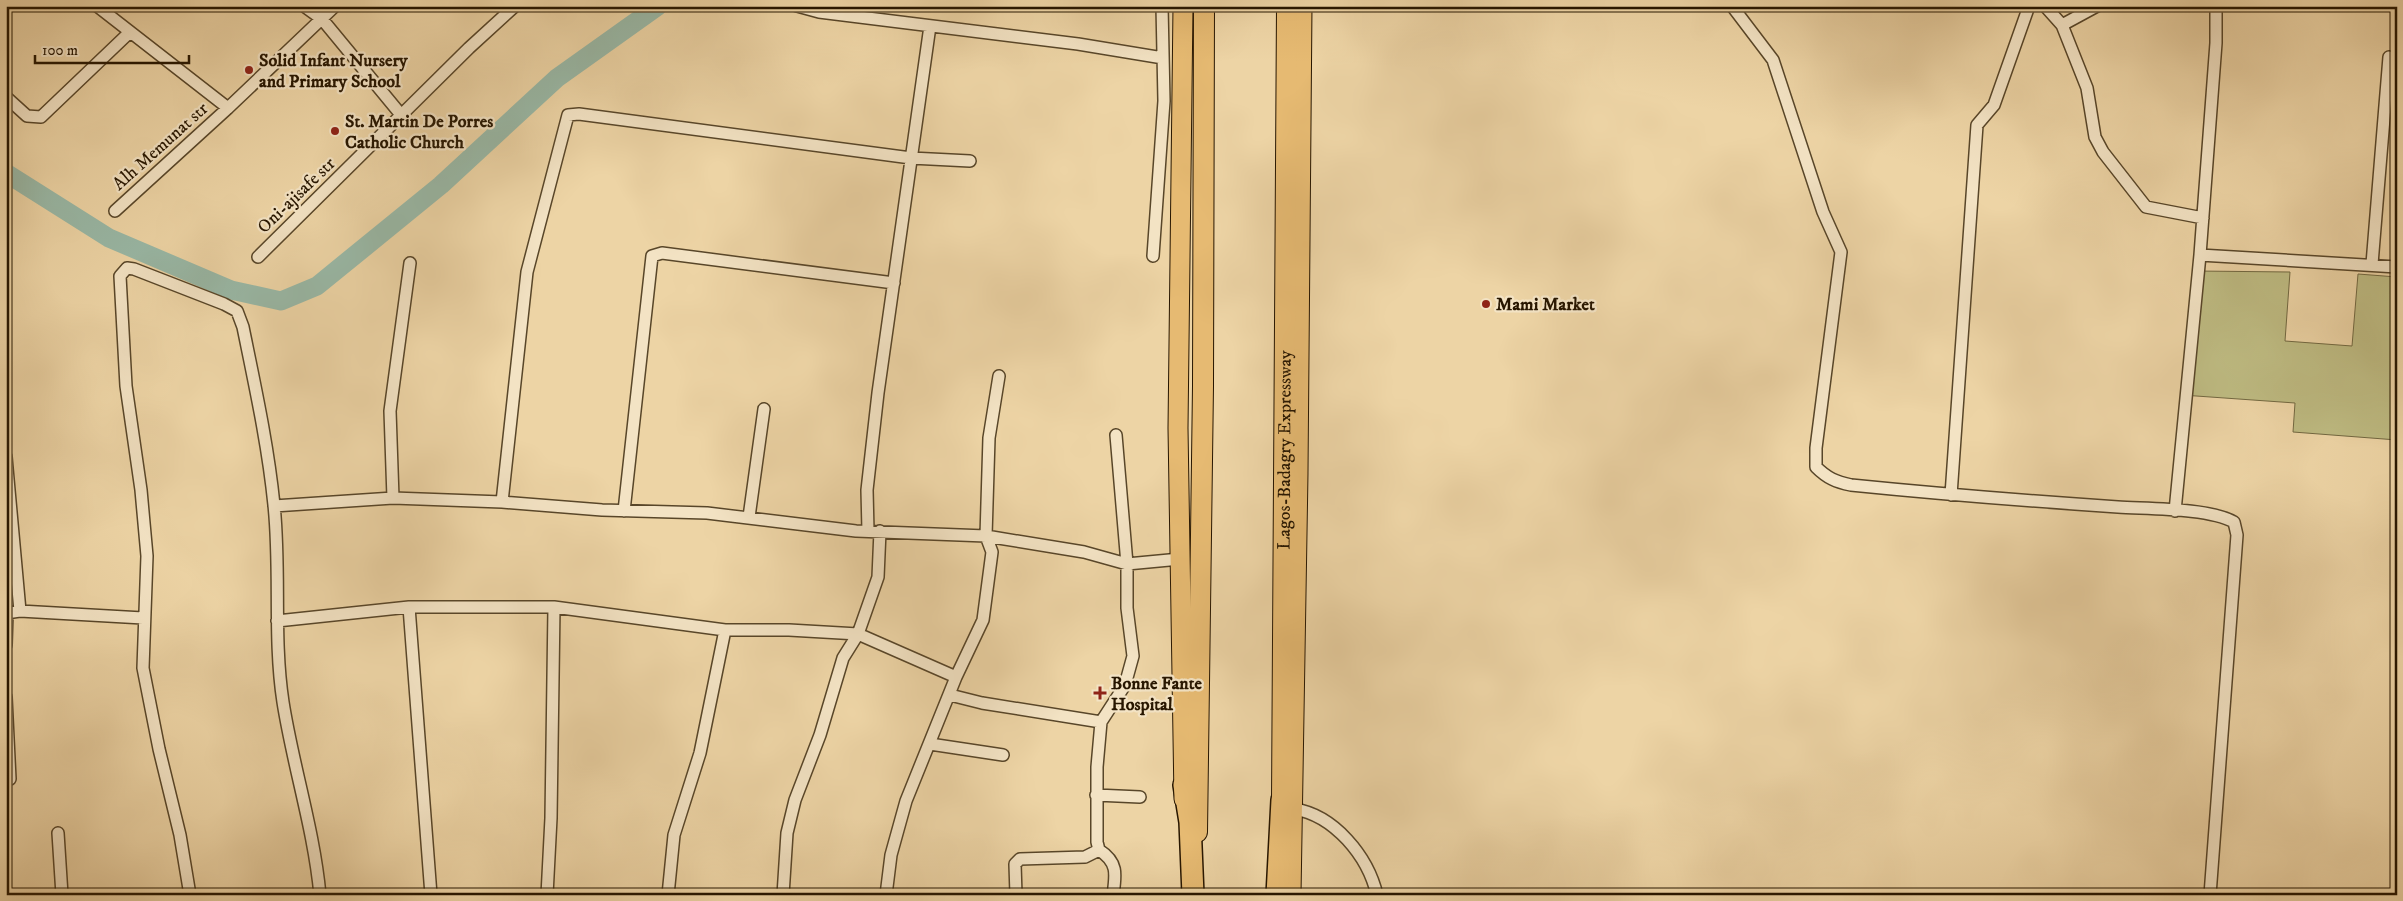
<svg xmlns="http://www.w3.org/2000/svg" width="2403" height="901" font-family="'IM FELL DW Pica',serif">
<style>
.green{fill:#bebb82;stroke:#726841}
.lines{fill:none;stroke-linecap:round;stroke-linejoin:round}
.stream{stroke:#6b7764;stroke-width:3}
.river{stroke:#99b8a6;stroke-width:19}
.minor-casing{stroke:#584629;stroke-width:14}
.primary-casing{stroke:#271600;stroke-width:21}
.trunk-casing{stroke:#271600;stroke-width:22}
.motorway-casing{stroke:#271600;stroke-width:24}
.minor{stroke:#f3e3c4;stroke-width:11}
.primary{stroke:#e6ba72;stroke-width:19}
.trunk{stroke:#e6ba72;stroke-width:20}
.motorway{stroke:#e6ba72;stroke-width:21}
.poi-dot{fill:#8f2418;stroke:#f3e3c4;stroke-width:2}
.labels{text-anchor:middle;stroke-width:4.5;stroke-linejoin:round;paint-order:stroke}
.poi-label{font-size:18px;font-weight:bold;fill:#271600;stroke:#f3e3c4;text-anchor:start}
.street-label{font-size:18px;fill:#271600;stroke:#f3e3c4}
</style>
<rect width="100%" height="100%" fill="#edd4a5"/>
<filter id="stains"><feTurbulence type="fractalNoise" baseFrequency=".004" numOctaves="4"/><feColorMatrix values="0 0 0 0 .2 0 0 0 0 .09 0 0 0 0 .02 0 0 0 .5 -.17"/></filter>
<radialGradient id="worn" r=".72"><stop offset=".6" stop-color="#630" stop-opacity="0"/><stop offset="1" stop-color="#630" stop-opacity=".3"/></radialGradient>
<path class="green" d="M2196 271 2290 272 2285 341 2352 346 2358 274 2397 277V440L2293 432 2295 403 2182 395Z"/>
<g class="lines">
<path class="stream" d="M6 167 9 169 6 170"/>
<path class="river" d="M6 173 109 238 231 290 281 301 317 286 441 185 557 78 658 6"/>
<defs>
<path id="minor" d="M97 6 228 108
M304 6 322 19 402 116
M797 6 819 12 1078 44 1163 58
M1732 6 1773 60 1823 212 1841 252 1816 448V467C1827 478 1836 482 1851 485 1940 494 2029 501 2118 507 2148 509 2209 508 2234 522L2237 535 2210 895
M2045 6 2062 25 2087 88 2095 137 2103 152 2146 207 2203 218
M2062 25 2097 6
M6 97 27 116 41 117 130 32
M115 211 228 108 335 6
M2200 255 2397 267
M1153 256 1164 101 1162 6
M258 257 469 48 515 6
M2372 264 2389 57
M6 457 20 611
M1951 495 1977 125 1994 105 2029 6
M393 498 390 411 410 263
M502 502 527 272 568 115 579 114 911 158 970 161
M274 506 393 498 502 502 602 510 707 513 856 531 986 536 1084 552 1127 564 1180 559
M624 511 652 256 662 253 894 283
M2175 511 2200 255 2216 43V6
M749 517 764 409
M868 531 867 490 878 393 930 26
M409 607 431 895
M6 613 20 611 143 618
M277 621 409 607H554L725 630H789L858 634 956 677
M6 645 7 613
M950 695 982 703 1101 722
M6 697 10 779
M930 744 1003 755
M1096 795 1140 797
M1294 809C1334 815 1368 856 1377 895
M58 833 62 895
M190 895 180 835 159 749 143 668 147 556 141 490 126 386 120 276 127 268 134 269 224 304 237 311 243 327C255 386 268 445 274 505 281 571 273 637 283 702 293 766 314 830 320 895
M547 895 551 818 554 607
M668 895 674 835 700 753 725 630
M783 895 787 833 795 800 820 735 843 658 858 634 878 577 880 531
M886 895 891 855 906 801 956 677 983 620 992 552 986 536 989 438 999 376
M1016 895 1015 864 1020 859 1085 857 1099 850
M1113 895C1116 874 1118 862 1099 850L1097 842V767L1101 722 1125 685 1133 656 1127 608V564L1116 435"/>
<path id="primary" d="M1183 6 1178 428 1184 799
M1291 895 1298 473 1302 6"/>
<g id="trunk">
<path id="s1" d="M1282 800 1287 6"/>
<path d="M1197 832 1203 386 1204 6"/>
</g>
<path id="motorway" d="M1184 785 1190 822 1193 895
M1277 895 1282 800"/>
</defs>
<use href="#minor" class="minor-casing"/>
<use href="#primary" class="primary-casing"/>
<use href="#trunk" class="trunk-casing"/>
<use href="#motorway" class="motorway-casing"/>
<use href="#minor" class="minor"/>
<use href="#primary" class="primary"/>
<use href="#trunk" class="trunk"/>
<use href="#motorway" class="motorway"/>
</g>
<g class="poi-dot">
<circle cx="249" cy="70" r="5"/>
<circle cx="335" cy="131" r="5"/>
<circle cx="1486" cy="304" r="5"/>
<path d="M1097.5 685.5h5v5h5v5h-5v5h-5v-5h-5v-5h5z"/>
</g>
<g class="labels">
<g class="poi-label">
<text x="259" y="66">Solid Infant Nursery<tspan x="259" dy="21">and Primary School</tspan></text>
<text x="345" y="127">St. Martin De Porres<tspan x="345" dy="21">Catholic Church</tspan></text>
<text x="1496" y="310">Mami Market</text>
<text x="1111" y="689">Bonne Fante<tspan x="1111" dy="21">Hospital</tspan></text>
</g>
<g class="street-label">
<text transform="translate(160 146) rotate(-42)" y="6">Alh Memunat str</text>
<text transform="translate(296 195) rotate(-44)" y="6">Oni-ajisafe str</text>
<text dy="6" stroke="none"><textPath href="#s1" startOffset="350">Lagos-Badagry Expressway</textPath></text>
</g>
</g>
<rect width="2403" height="901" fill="none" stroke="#edd4a5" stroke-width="25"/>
<rect x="8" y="8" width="2388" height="886" fill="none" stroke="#271600" stroke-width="2.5"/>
<rect x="12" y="12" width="2378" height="876" fill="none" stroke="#271600"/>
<path d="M35 55v8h154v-8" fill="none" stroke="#271600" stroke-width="2.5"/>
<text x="42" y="55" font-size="15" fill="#271600" stroke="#f3e3c4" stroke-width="4" paint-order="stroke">100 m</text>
<rect width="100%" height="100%" filter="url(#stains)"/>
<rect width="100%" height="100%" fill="url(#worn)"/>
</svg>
